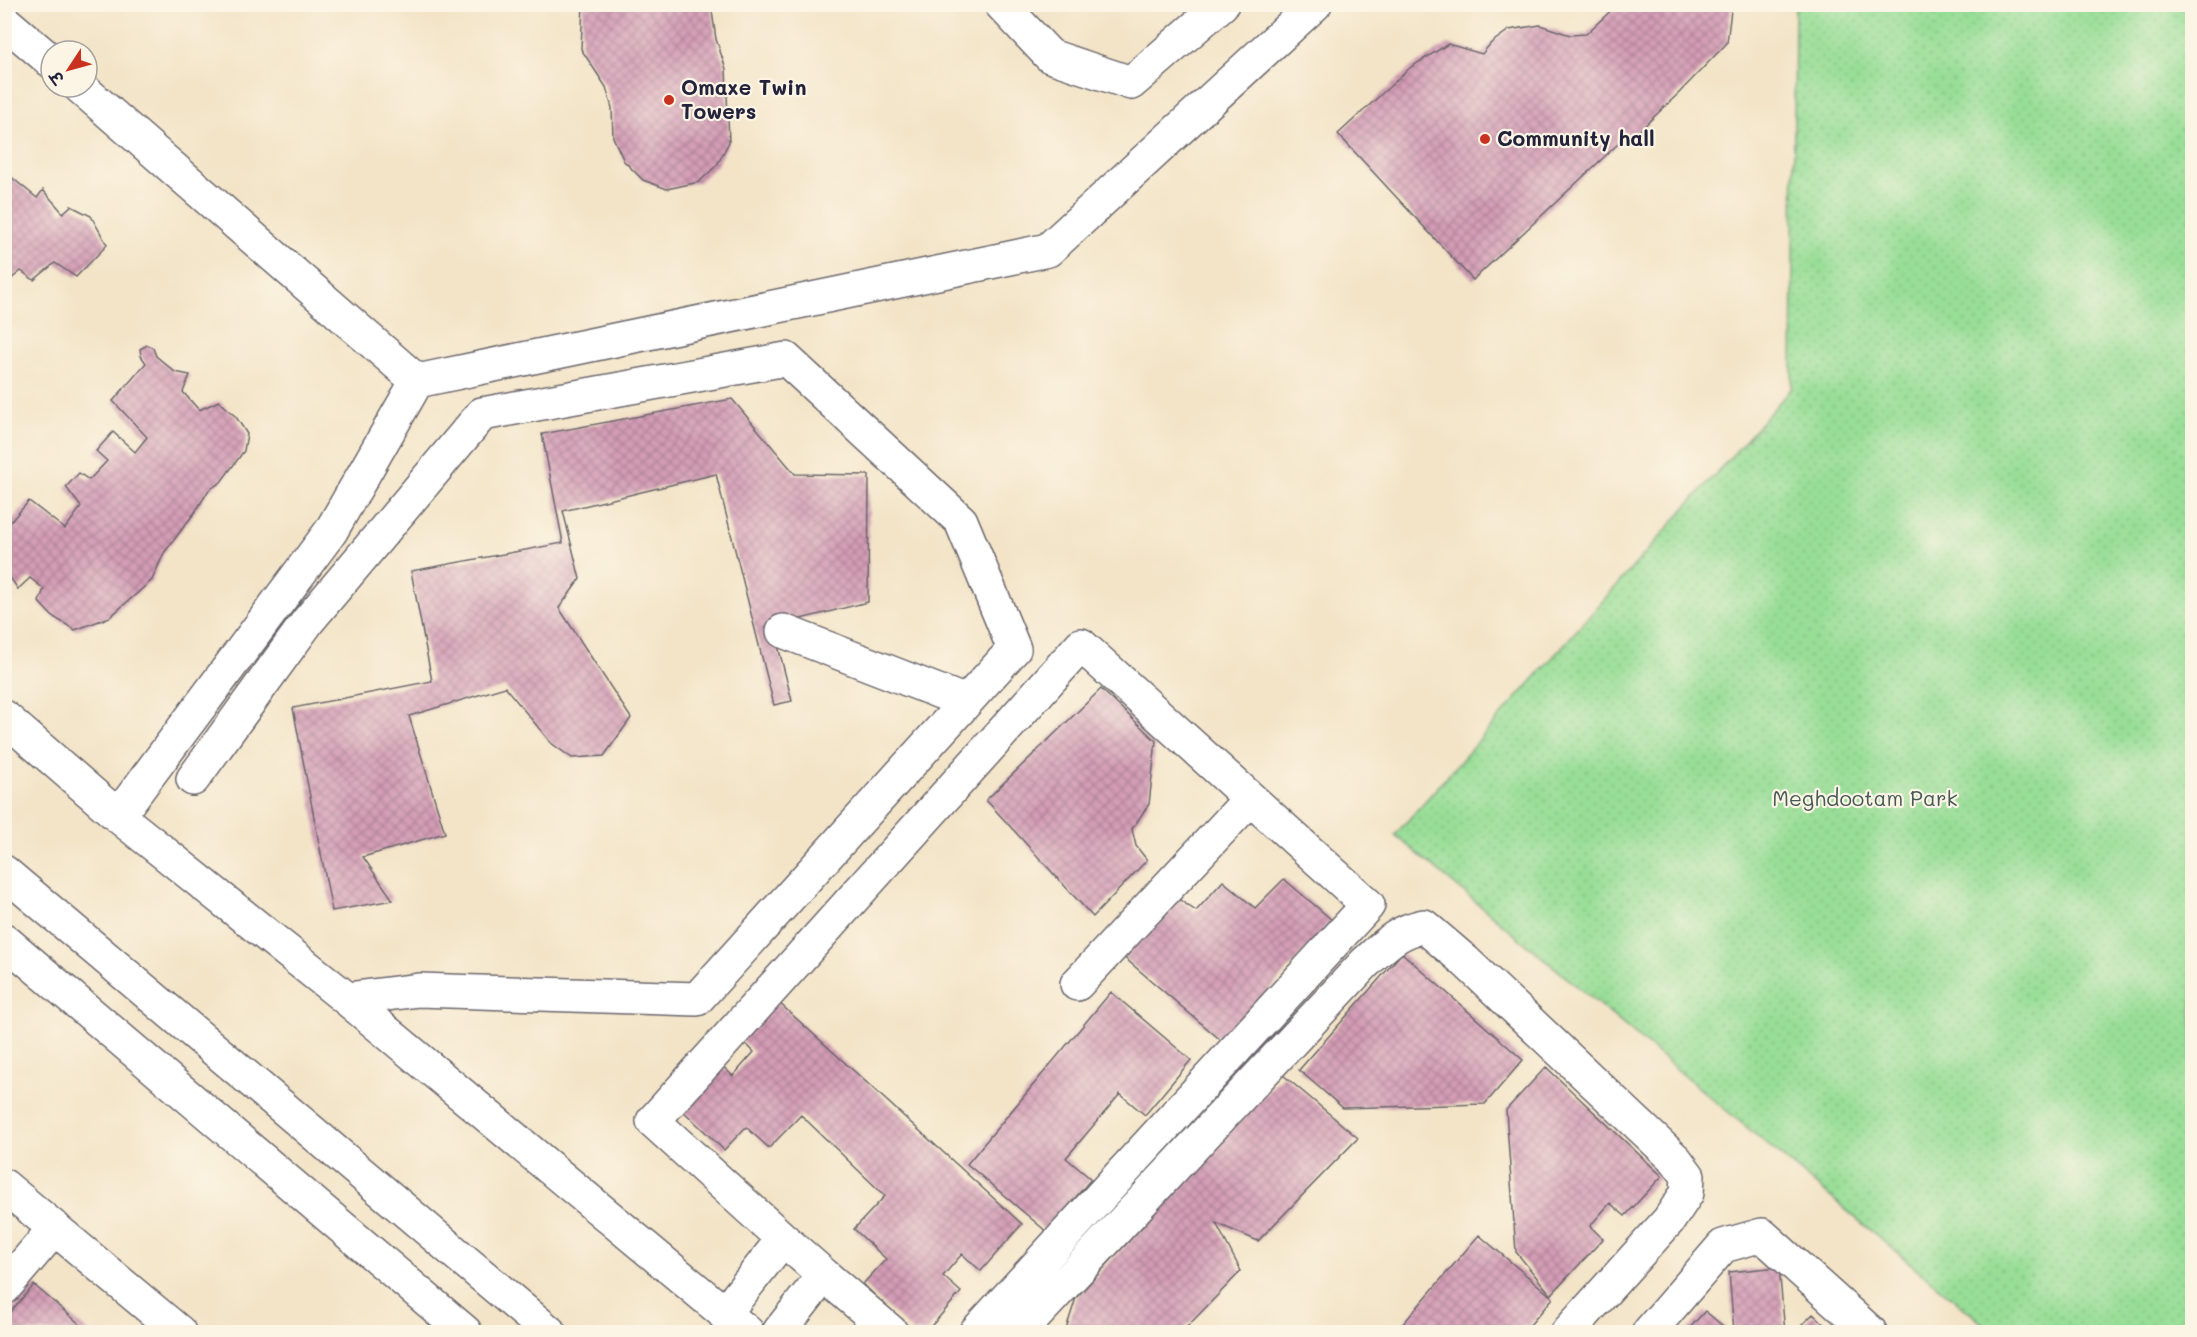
<svg xmlns="http://www.w3.org/2000/svg" width="2197" height="1337" font-family="Mali,'Playpen Sans Deva',sans-serif">
<style>
.park{fill:url(#park-dots);stroke:#5d8069;stroke-width:1.5}
.building{fill:url(#building-cross-hatch)}
.lines{fill:none;stroke-linecap:round;stroke-linejoin:round}
.street-casing{stroke:#6b666c;stroke-width:36}
.secondary-casing{stroke:#6b666c;stroke-width:36}
.street{stroke:#fff;stroke-width:33}
.secondary{stroke:#fff;stroke-width:33}
.poi-dot{fill:#c8321e;stroke:#fcf5e5;stroke-width:2}
.labels{text-anchor:middle;stroke-width:4.5;stroke-linejoin:round;paint-order:stroke}
.poi-label{font-size:21px;font-weight:bold;fill:#22223b;stroke:#fcf5e5;text-anchor:start}
.park-label{font-size:21px;fill:#455a57;stroke:#fcf5e5}
</style>
<defs>
<pattern id="park-dots" width="8" height="8" patternUnits="userSpaceOnUse" patternTransform="scale(1.5)"><rect width="8" height="8" fill="#98de97"/><path d="M2 2h.1M6 6h.1" fill="none" stroke="#83be83" stroke-width="1.8" stroke-linecap="round"/></pattern>
<pattern id="building-cross-hatch" width="8" height="8" patternUnits="userSpaceOnUse" patternTransform="scale(1.5)"><rect width="8" height="8" fill="#d49db6"/><path d="M0 0l8 8M0 8l8-8" fill="none" stroke="#ac8095"/></pattern>
</defs>
<rect width="100%" height="100%" fill="#fcf5e5"/>
<filter id="ink" filterUnits="userSpaceOnUse"><feTurbulence type="fractalNoise" baseFrequency=".0167" numOctaves="2"/><feDisplacementMap in="SourceGraphic" scale="12" xChannelSelector="R" yChannelSelector="G"/><feConvolveMatrix kernelMatrix="1 2 1 2 8 2 1 2 1" color-interpolation-filters="sRGB"/></filter>
<filter id="wash" filterUnits="userSpaceOnUse"><feTurbulence type="fractalNoise" baseFrequency=".008" numOctaves="4" result="noise"/><feDisplacementMap in="SourceGraphic" scale="24" xChannelSelector="R" yChannelSelector="G"/><feGaussianBlur stdDeviation="1.35" result="paint"/><feColorMatrix in="noise" values="0 0 0 0 0 0 0 0 0 0 0 0 0 0 0 0 0 1.4 0 .05"/><feComposite in="paint" operator="in"/></filter>
<g filter="url(#wash)">
<rect width="100%" height="100%" fill="#f3e4c7"/>
<path class="park" d="M1795 5H2192V1332H1993L1395 835 1792 388Z"/>
<g id="blocks">
<path class="building" d="M583 4H711L716 39 726 69 729 142 717 165 699 182 667 189 643 180 624 161 613 137 612 108 606 87 581 49Z
M1618 4H1728L1731 10 1727 43 1679 93 1636 134 1618 144 1473 280 1338 134 1411 67 1448 44 1482 54 1491 43 1509 30 1540 25 1570 35 1586 34Z
M4 161 10 166 5 172 37 198 43 190 63 213 71 206 91 216 107 245 76 277 55 263 34 280 21 271 4 285Z
M147 345 153 348 156 356 175 372 190 375 183 392 199 410 219 401 236 417 247 434 244 451 221 482 209 490 195 512 164 553 152 580 110 617 75 630 52 616 39 602 44 589 30 578 18 589 4 569V529L29 501 65 529 81 507 66 487 79 473 89 480 107 461 96 451 113 432 135 452 147 437 113 401 146 363 141 356 140 349Z
M732 399 795 474 869 475 868 602 773 626 792 701 774 705 716 474 563 511 580 579 559 608 631 718 604 756 572 758 551 743 505 687 409 716 445 833 363 857 393 900 332 911 293 708 432 681 411 571 563 543 542 434Z
M1101 689 1156 741 1149 804 1132 829 1136 846 1147 860 1093 917 986 800Z
M1284 879 1332 920 1223 1042 1120 954 1174 896 1196 911 1223 881 1255 908Z
M1402 953 1523 1060 1485 1104 1343 1108 1299 1070Z
M1111 992 1191 1060 1145 1115 1120 1094 1066 1158 1091 1179 1047 1232 967 1164Z
M776 1000 1022 1224 981 1271 962 1254 943 1276 961 1292 926 1332H913L863 1284 886 1259 854 1229 885 1196 801 1115 769 1148 746 1127 724 1150 679 1107 719 1063 733 1076 754 1052 741 1039Z
M1546 1067 1662 1176 1625 1216 1610 1203 1590 1226 1603 1239 1551 1295 1516 1252 1506 1110Z
M1283 1075 1358 1138 1258 1241 1216 1223 1241 1271 1182 1332H1065L1076 1298Z
M1479 1235 1553 1298 1524 1332H1396Z
M1779 1267 1785 1332H1734L1729 1272Z
M34 1285 89 1332H4V1319Z
M1705 1311 1730 1332H1686Z
M1813 1314 1832 1332H1795Z"/>
</g>
</g>
<g filter="url(#ink)">
<use href="#blocks" fill-opacity="0" stroke="#6b666c" stroke-width="1.5"/>
<g class="lines">
<defs>
<path id="street" d="M1001 4 1050 56 1131 83 1222 4
M4 21 51 61
M80 87 417 381 1048 250 1315 4
M783 631 966 702
M4 717 118 816 347 999 747 1332
M193 779 308 621 482 414 786 359 961 521 1014 649 697 999 419 990 347 999
M118 816 331 531 417 381
M1077 984 1250 799
M4 1186 179 1332
M783 1239 824 1275
M4 1288 55 1228
M724 1314 783 1239 653 1121 1081 645 1368 905 976 1332
M779 1332 824 1275 891 1332
M1020 1332 1365 963C1384 946 1397 931 1424 926L1465 961 1676 1160 1688 1176 1687 1193 1669 1220 1568 1332
M1649 1332 1723 1246 1762 1235 1870 1332"/>
<path id="secondary" d="M4 872 549 1332
M4 940 465 1332"/>
</defs>
<use href="#street" class="street-casing"/>
<use href="#secondary" class="secondary-casing"/>
<use href="#street" class="street"/>
<use href="#secondary" class="secondary"/>
</g>
</g>
<g class="poi-dot">
<circle cx="669" cy="100" r="6"/>
<circle cx="1485" cy="139" r="6"/>
</g>
<g class="labels">
<g class="poi-label">
<text x="681" y="95">Omaxe Twin<tspan x="681" dy="24">Towers</tspan></text>
<text x="1497" y="146">Community hall</text>
</g>
<g class="park-label">
<text x="1865" y="806">Meghdootam Park</text>
</g>
</g>
<rect width="2197" height="1337" fill="none" stroke="#fcf5e5" stroke-width="24"/>
<g transform="translate(69 69) rotate(234)"><circle r="28" fill="#fcf5e5" stroke="#a5a1a1" stroke-width="1.5"/>
<path d="M0-4.5L10 22L0 15L-10 22Z" fill="#c8321e"/>
<text y="-9" font-size="16" font-weight="bold" text-anchor="middle" fill="#22223b">उ</text>
</g>
</svg>
